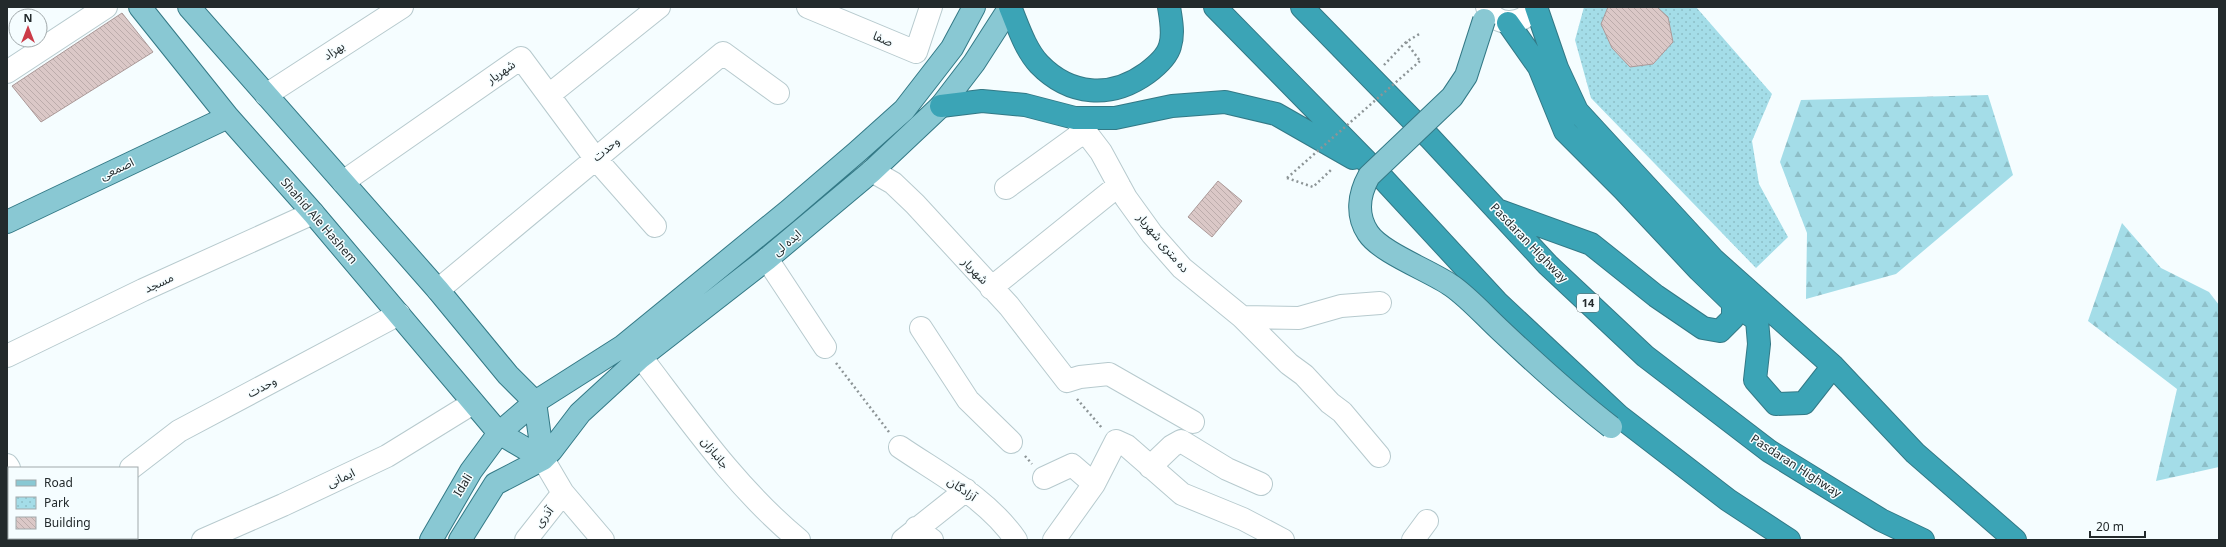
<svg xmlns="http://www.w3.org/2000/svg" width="2226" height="547" font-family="'Noto Sans','Noto Sans Arabic',sans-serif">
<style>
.forest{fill:url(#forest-firs)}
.park{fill:url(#park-dots)}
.building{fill:url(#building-back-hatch);stroke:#ab9998}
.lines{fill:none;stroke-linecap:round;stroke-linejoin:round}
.minor-casing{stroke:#b7cace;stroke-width:24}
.major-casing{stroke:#337986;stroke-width:24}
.highway-casing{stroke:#337986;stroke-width:24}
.path{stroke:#8d9597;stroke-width:2.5;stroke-dasharray:2 3;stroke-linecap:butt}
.minor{stroke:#fff;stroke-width:22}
.major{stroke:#89c8d3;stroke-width:22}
.highway{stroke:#3ba4b6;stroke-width:22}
.major-bridge-casing{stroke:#337986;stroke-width:24;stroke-linecap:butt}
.path-bridge{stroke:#8d9597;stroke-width:2.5;stroke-dasharray:2 3;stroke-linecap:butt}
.major-bridge{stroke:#89c8d3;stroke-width:22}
.labels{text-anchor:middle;stroke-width:3;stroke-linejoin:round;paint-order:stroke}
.shield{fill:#f5fdff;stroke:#62696b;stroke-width:1}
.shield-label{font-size:11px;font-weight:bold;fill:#232a2c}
.street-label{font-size:12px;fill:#232a2c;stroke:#f5fdff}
</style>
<defs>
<pattern id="forest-firs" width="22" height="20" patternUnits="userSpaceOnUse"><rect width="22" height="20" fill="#a4dde8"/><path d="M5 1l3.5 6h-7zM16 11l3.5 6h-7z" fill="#8dbec7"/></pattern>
<pattern id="park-dots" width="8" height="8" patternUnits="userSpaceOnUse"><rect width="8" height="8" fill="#a4dde8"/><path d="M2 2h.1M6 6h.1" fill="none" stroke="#8dbec7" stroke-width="1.8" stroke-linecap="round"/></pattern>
<pattern id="building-back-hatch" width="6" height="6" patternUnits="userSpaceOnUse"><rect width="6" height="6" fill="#dbc8c7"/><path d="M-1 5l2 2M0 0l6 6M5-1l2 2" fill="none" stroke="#bcacab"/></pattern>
</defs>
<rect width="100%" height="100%" fill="#f5fdff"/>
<path class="forest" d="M1988 95 2013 175 1896 274 1806 299 1807 233 1780 162 1801 100Z
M2122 223 2161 268 2209 292 2219 305V467L2156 481 2177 389 2088 321Z"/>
<path class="park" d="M1584 7H1696L1772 94 1752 141 1759 184 1788 237 1756 268 1591 98 1575 40Z"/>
<path class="building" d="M1608 7H1657L1668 17 1673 42 1653 64 1630 67 1612 48 1601 24Z
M122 13 153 52 41 122 12 86Z
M1218 181 1242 201 1212 237 1188 217Z"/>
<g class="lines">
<defs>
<path id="minor" d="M808 7 916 52 931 7
M1487 7C1496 29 1524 25 1534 7
M7 72 106 7
M266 95 402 7
M549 95 659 7
M1075 118 1101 152 1126 198 1152 234 1182 268 1242 317 1289 364 1304 375 1330 403 1342 412 1379 456
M872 171 893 183 915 204 1009 306 1067 381 1080 377 1109 374 1193 422
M343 182 521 58 595 158 655 226
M1006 188 1085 131
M767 259 825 347
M991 288 1119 185
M438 290 723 53 778 93
M1242 317 1299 318 1341 306 1380 303
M921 328 968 400 1011 442
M7 356 143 290 313 213
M641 357C690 421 736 488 799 540
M900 447C941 475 987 498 1016 540
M543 459 563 493 603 540
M7 465 9 468
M1150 467 1172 446 1181 441 1227 469 1261 484
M131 468 179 431 399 314
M1044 478 1072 465 1094 484
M916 528 932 540
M37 540 40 538
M203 540 283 505 387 456 473 403
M526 540 563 493
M903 540 966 490
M1054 540 1094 484 1116 441 1127 446 1182 494 1243 519 1283 540
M1413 540 1427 521"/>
<path id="major" d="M140 7 228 117 313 213 499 433 543 459
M189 7 438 290 508 375 535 402
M7 222 228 117
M535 402 543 459
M431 540 471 471 499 433 535 402 623 346 787 212 857 152 904 110 952 48 974 7
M460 540 495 484 543 459 551 451 580 413 641 357 767 259 872 171 941 106 974 63 1010 7"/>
<path id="highway" d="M1010 7C1018 26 1025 49 1039 64 1070 96 1111 99 1147 73 1155 67 1167 57 1170 46 1174 34 1171 19 1169 7
M1215 7 1376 171 1497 302 1619 416 1728 500 1789 540
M1302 7 1430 138 1548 265 1645 356 1769 451 1881 520 1923 540
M1536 7 1557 68 1577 111 1714 260 1833 366 1915 453 2015 540
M941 106 982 101 1025 105 1075 118H1115L1172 106 1225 102 1276 114 1353 158
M1500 211 1591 244 1656 296 1703 328 1720 331 1733 318V303L1699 270 1624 190 1565 131 1539 67 1508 23
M1733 303 1757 320 1759 344 1755 380 1776 404 1804 403 1833 366"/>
</defs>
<use href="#minor" class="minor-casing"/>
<use href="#major" class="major-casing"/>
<use href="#highway" class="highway-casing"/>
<path class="path" d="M1406 42 1420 61
M1384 65 1406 42 1421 33
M1287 178 1313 187 1332 169
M836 363 889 432
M1077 399 1102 428
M1025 456 1032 464"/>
<use href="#minor" class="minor"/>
<use href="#major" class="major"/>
<use href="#highway" class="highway"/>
<defs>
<path id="major-bridge" d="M1484 20 1466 76 1452 97 1369 176C1359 194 1356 215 1368 233 1381 253 1431 271 1452 286 1469 298 1484 315 1499 329 1535 363 1572 397 1611 427"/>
</defs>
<use href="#major-bridge" class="major-bridge-casing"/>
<path class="path-bridge" d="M1287 178 1420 61"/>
<use href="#major-bridge" class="major-bridge"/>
</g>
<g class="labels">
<rect class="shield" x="1577" y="294" width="22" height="18" rx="3"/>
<g class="shield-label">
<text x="1588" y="307">14</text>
</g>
<g class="street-label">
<text transform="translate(883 39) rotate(23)" y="4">صفا</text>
<text transform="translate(334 51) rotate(-33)" y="4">بهزاد</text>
<text transform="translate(501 72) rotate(-35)" y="4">شهریار</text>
<text transform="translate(606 149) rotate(-40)" y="4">وحدت</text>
<text transform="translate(117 169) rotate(-25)" y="4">اصمعی</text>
<text transform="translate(319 221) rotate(49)" y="4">Shahid Ale Hashem</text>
<text transform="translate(787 243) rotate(-40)" y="4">ایده لی</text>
<text transform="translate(1163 243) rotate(50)" y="4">ده متری شهریار</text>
<text transform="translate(1529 243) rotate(46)" y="4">Pasdaran Highway</text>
<text transform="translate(975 271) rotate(46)" y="4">شهریار</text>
<text transform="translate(159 283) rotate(-25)" y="4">مسجد</text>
<text transform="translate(262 387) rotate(-28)" y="4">وحدت</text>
<text transform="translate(715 453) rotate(51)" y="4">جانبازان</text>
<text transform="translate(1796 466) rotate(33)" y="4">Pasdaran Highway</text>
<text transform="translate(341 478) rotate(-25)" y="4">ایمانی</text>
<text transform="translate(463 485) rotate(-59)" y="4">Idali</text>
<text transform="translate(962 489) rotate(35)" y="4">آزادگان</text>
<text transform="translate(544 517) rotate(-52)" y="4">آذری</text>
</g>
</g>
<rect width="2226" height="547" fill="none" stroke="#232a2c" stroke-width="16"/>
<rect x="8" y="467" width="130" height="72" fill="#f5fdff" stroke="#a1a9ab"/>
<rect x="16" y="480" width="20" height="6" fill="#89c8d3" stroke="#a1a9ab"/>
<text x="44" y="487" font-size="12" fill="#232a2c">Road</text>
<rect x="16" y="497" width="20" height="12" fill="url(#park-dots)" stroke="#a1a9ab"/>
<text x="44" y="507" font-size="12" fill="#232a2c">Park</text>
<rect x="16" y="517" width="20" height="12" fill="url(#building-back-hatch)" stroke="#a1a9ab"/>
<text x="44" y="527" font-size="12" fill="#232a2c">Building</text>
<g transform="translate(28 28)"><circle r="19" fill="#f5fdff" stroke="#a1a9ab"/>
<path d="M0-3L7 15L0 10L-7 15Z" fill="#cb3b48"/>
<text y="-6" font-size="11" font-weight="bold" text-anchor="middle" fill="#232a2c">N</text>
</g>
<path d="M2090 531v6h55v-6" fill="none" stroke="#232a2c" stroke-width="2"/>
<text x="2096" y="531" font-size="12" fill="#232a2c" stroke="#f5fdff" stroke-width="3" paint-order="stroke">20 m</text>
</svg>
